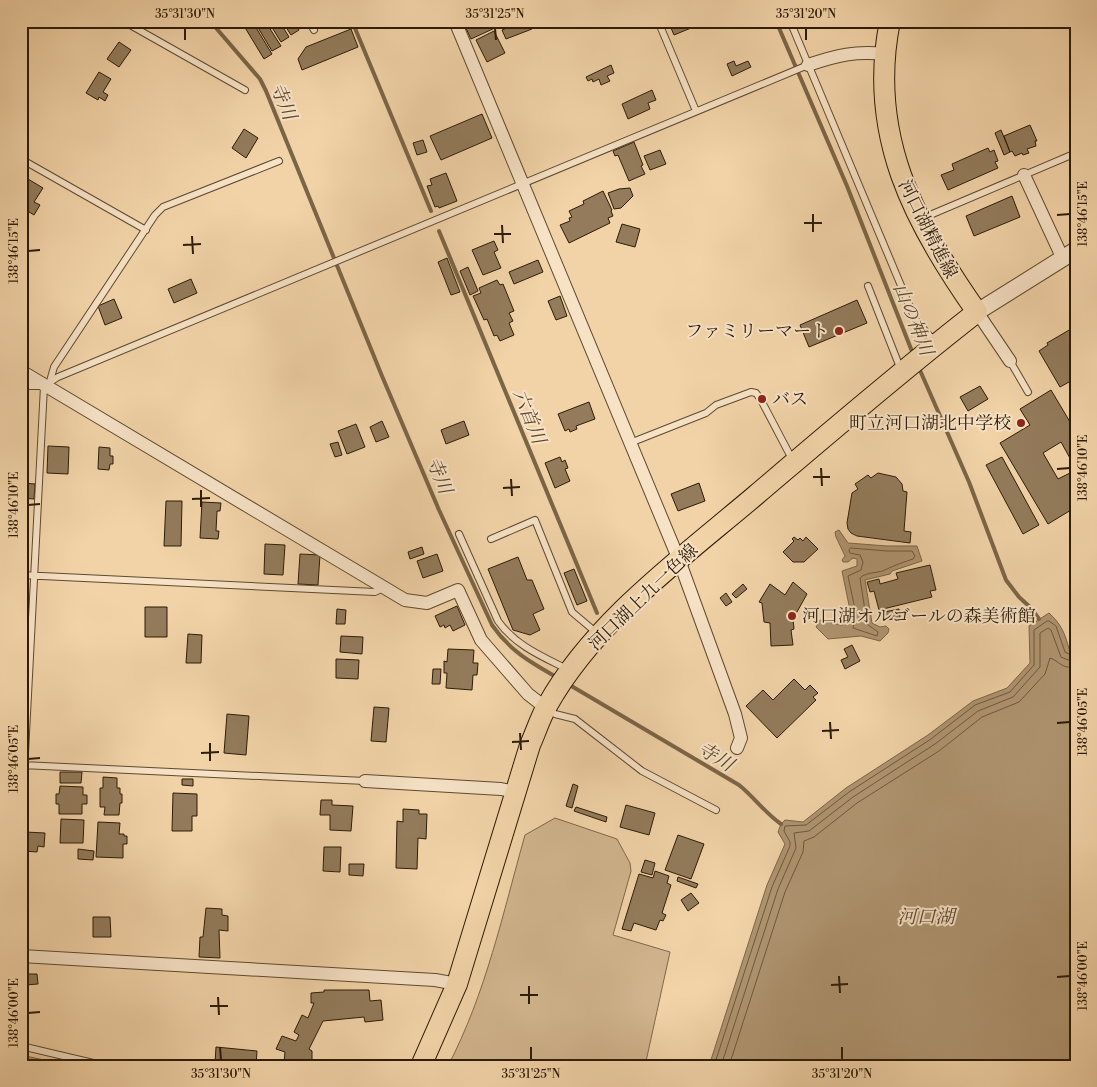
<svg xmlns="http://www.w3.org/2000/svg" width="1097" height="1087" font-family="'Libre Bodoni','Noto Serif JP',serif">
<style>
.green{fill:#d1b48d;stroke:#7f684a}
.water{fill:#af9571;stroke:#7b6547}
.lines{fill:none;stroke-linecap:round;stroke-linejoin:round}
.shore{stroke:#6e583c;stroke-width:1}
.stream{stroke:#7b6547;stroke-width:4}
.building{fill:#937b5b;stroke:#2d1c07}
.service-casing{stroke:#5e4a2f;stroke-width:8}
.minor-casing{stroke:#5e4a2f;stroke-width:14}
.tertiary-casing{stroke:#5e4a2f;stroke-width:18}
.primary-casing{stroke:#2d1c07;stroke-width:22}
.service{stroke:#f7e2c6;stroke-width:6}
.minor{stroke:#f7e2c6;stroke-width:12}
.tertiary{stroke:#f7e2c6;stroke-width:16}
.primary{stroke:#f2d3a8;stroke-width:20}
.ticks{fill:none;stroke:#2d1c07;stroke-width:2}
.poi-dot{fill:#8f2418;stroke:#f7e2c6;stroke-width:2}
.labels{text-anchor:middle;stroke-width:4;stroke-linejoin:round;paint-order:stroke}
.street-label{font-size:18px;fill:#2d1c07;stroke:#f7e2c6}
.poi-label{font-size:18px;fill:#2d1c07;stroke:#f7e2c6;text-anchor:end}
.water-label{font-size:19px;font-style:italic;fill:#5a462c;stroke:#f7e2c6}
.neatline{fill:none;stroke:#2d1c07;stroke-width:2}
.ticks-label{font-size:12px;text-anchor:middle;fill:#2d1c07}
</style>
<rect width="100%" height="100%" fill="#f2d3a8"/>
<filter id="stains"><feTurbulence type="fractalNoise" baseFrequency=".004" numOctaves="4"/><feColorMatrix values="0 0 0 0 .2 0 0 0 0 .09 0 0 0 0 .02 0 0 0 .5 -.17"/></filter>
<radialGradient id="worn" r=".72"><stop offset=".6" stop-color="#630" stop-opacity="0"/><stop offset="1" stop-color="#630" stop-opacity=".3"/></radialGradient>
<path class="green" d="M555 818 617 839 630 863 631 871 613 935 670 952 645 1066H448C486 993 503 913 525 835Z"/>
<path class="water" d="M839 530 848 543 887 546H917L922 561 892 571 890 574 865 580 872 623 880 627 886 626 889 629 888 633 880 641 861 636 828 639 816 627 820 620 841 625 850 623 851 615 842 571 857 566V559L853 558 848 562H843L842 560 845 556 836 537 835 532Z
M1049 613C1061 624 1065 633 1069 649L1076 648V1066H709L767 885 785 844 778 832 781 824 785 820 803 822 846 788 928 735 973 701 1007 688 1030 663 1029 626Z
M21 1055 72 1066H21Z"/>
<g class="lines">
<path class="shore" d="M851 548 887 551H912L915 556 913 559C904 562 895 565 887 569 879 574 867 571 860 578L867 624 878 632 877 636 853 628 856 614 848 576 861 570 863 562 860 555 850 553 849 550Z
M714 1066 772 887 790 846V842L784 831 785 826 806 825 849 792 931 739 975 705 1010 692 1034 665V630L1047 621H1049L1056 626 1065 652 1069 654 1076 653
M721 1066 778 889 796 848 794 833 809 831 853 797 935 744 978 711 1013 697 1040 667V633L1048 628 1051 630 1061 657 1068 660 1076 659
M729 1066 785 892 803 852 804 841 814 837 857 803 939 751 982 717 1019 702 1045 674 1050 658C1060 661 1060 669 1076 667"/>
<path class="stream" d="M210 21 260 79 266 91 382 376 439 510 492 625C510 651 530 662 558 678
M352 21 431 211
M776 21 847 186 913 354
M439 231 597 613
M919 368 969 482 1006 580 1019 597 1031 608 1039 619
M568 684 739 785C754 797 765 813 781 824"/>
</g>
<path class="building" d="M241 21H252L272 54 264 59Z
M254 21H265L281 46 272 51Z
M268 21H279L289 37 281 42Z
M282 21H294L299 30 291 35Z
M467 21H510L471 39 464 24Z
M523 21H529L532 29 506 39 502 30Z
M668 21H688L691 28 674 35Z
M351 29 358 47 302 70 298 59 306 47Z
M494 31 505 53 487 62 476 40Z
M119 42 131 50 119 67 107 59Z
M734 61 736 66 748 61 751 67 732 76 727 64Z
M611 65 614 73 607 76 610 81 601 85 599 79 593 82 592 79 588 81 586 77Z
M99 72 111 79 103 92 108 95 105 101 99 97 98 100 86 93Z
M652 90 656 100 648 103 650 109 628 119 622 104Z
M482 114 492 138 441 160 430 136Z
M1030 125 1037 141H1035L1036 146 1027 149 1029 153 1023 155 1022 153 1015 156 1012 151 1010 152 1004 136Z
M244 129 258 138 246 158 232 148Z
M1001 130 1010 152 1004 155 995 133Z
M423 140 427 152 417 155 413 143Z
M634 142 643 165 641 166 645 174 629 181 618 155 615 156 613 151Z
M988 148 990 152 994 150 998 161 995 162 998 168 948 190 941 175 954 170 952 164Z
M660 150 666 164 650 170 644 156Z
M446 173 457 201 439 208 438 206 435 207 427 186 432 185 430 179Z
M28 179 43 188 34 202 40 205 34 215 21 207V190Z
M630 188 633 196 621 208 614 209 608 193 619 189Z
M603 191 612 210 611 211 613 216 608 218 610 223 569 243 560 225 570 221 569 218 572 217 569 211 584 204 583 201Z
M1012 196 1020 217 974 236 966 216Z
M622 224 640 229 635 247 616 242Z
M21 227 28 231 21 244Z
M494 241 498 250 494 252 501 268 483 275 472 250Z
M447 258 460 292 451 295 438 262Z
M538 260 543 272 514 284 509 272Z
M468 267 478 291 470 295 460 271Z
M191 279 197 293 174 303 168 289Z
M497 280 500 285 503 284 514 311 509 313 513 321 509 323 514 335 500 341 497 335 494 336 487 319 484 320 473 296 481 293 479 288Z
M560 296 567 316 556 320 548 301Z
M114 299 122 318 105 325 98 306Z
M857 300 867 323 809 347 800 325Z
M1076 326V387L1073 389 1069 382 1060 387 1039 351 1048 345 1047 343Z
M980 386 988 399 968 411 960 397Z
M1051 390 1076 432V469L1061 442 1043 453 1058 479 1076 470V507L1048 524 1000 443 1030 425 1020 409Z
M589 402 595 419 576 426 577 429 570 432 569 429 565 431 558 414Z
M382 421 389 437 376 442 370 427Z
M464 421 469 435 446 444 441 430Z
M356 424 365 447 347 454 338 431Z
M338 442 342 455 335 457 330 444Z
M48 446 69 447 68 474 47 473Z
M99 447 110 448V456H113V464H110L109 470 98 469Z
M560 457 562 462 565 460 568 468 565 469 570 481 555 488 545 463Z
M1002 457 1039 525 1023 534 986 465Z
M878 473 896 477 902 484 903 491 907 492 904 531 911 532 910 543 857 536 851 533 848 529 847 523 852 493 858 489 855 484 868 475 871 478Z
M22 483 35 484 34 499 21 498Z
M699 483 705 501 678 511 671 494Z
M166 501H182L181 546H164Z
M202 502 221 503 220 511H217L216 531H219L218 539 200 538Z
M794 537 798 540 800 538 803 541 806 537 818 549 804 562H793L783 552 794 541 792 539Z
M265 544 285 545 283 575 264 574Z
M422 547 424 554 410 559 408 552Z
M300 554 320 555 318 585 298 584Z
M437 554 443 571 423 578 417 561Z
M518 557 527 580H532L544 609 533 614 540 630 530 635 513 630 488 569Z
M930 565 936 590 930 591 932 597 879 610 874 591 870 592 867 582 879 579 880 584 898 579 896 573Z
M574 569 587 601 577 605 564 573Z
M793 582 807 594 793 619 794 629 791 630 793 645 771 646 770 623 764 622 762 603 759 602 770 584 785 595Z
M743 584 747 589 736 598 732 594Z
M726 593 732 602 726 606 720 598Z
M457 606 465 625 453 631 450 625 445 628 444 625 440 627 435 616Z
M145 607H167V637H145Z
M337 609 346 610 345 624H336Z
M899 609 900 618 886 620 884 612Z
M188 634 202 635 201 663H186Z
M341 636 363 637 362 654 340 652Z
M852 645 860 661 845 669 841 660 848 657 844 649Z
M448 649 474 650 473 663H478L477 675H473L472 690 446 688 447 673H444V661L447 662Z
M336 659 359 660 358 679 336 678Z
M433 669H441L440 684H432Z
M794 679 805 690 810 685 818 693 813 697 816 700 777 738 746 706 763 690 773 700Z
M374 707 389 708 386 742 371 741Z
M227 714 249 716 246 755 224 753Z
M60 772H82L81 783H60Z
M103 777 117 778V788H120V794H122V803H120L119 815H104L105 807H100V788H103Z
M182 779H193V786L182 785Z
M573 784 578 786 572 808 566 806Z
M60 786 83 787V795H87V804H82V814H59V804H56V794H59Z
M173 793 197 794V816H192V831H172Z
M321 800H332V805L353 806 351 831 330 830V815H320Z
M626 805 655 813 649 835 620 827Z
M576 807 607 817 606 822 574 811Z
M403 809 419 810V814H427L426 839 418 838 417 869 396 868 397 821 403 822Z
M61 819 84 820 83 843H60Z
M98 822 120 823 119 834H124V836H127V844H123V858L96 857Z
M25 832 45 833 44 847 38 846 37 852 23 851Z
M678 835 704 844 691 879 665 870Z
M324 847H341L340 872 323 871Z
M78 849 94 851 93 860 78 859Z
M645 860 655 863 652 875 641 872Z
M349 864H364L363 876 349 875Z
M655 871 669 876 667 883 671 885 662 913 666 915 663 921 660 920 656 930 634 923 631 931 622 929 639 874 653 878Z
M678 877 698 884 696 888 677 881Z
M691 893 699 903 688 911 681 900Z
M206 908 222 909V915L228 916V931L219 930 220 958 199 957 200 937H203Z
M93 917H110L111 937H93Z
M25 974H37L38 984 25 985Z
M324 990H369L370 1001 381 1000 383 1020 365 1022 364 1017 323 1021 309 1049 312 1051V1066H292L284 1063 285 1052 276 1049 282 1036 296 1041 299 1035 294 1032 302 1015 308 1018 314 1003H311V993L324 992Z
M216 1047 257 1051 256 1066 215 1063Z"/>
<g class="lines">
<defs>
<path id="service" d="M123 21 245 90
M309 21 314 30
M658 21 696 111
M790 21 915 319 935 342
M21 159 146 230
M923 218 1076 153
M868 286 901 370
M1010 361 1028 392
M50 381 54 367 155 215 163 207 279 161
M21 386H44L58 377 808 65
M630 443 706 413 716 405 751 392 756 393 761 400 792 459
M459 534 498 621C515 645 541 656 567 669
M491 539 535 520 572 612 598 634
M21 575 375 592 383 588
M549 710 555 714 575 719 642 771 716 810
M22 765 365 781
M21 830 44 386
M21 1046 106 1066"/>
<path id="minor" d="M455 21 679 560 735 714 741 738 737 748
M808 65C838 55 854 51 886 54
M1024 175 1063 259
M977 312 1010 361
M21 371 405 600 427 603 458 590 481 640 528 694 546 708
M365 781 501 789 515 792
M21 956 435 980 457 984"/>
<path id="tertiary" d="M977 312 1076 250"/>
<path id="primary" d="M421 1066 457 984 530 745C536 732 540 718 547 706 594 621 683 557 756 495 829 433 901 371 977 312 914 223 867 134 890 21"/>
</defs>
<use href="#service" class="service-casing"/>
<use href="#minor" class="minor-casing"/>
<use href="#tertiary" class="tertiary-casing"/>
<use href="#primary" class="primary-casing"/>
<use href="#service" class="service"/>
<use href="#minor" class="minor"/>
<use href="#tertiary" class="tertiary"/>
<use href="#primary" class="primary"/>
</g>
<path class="ticks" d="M185 28V40M495 28 496 40M806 28V40M813 214V232M1057 215 1070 214M804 223H822M502 225 503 243M494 234H511M192 236 193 254M183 245 201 244M28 251 40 250M821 468 822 486M1057 469 1070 468M813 477H830M511 479 512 496M503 488 520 487M201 490V507M192 499 210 498M28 505 40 504M830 722 831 739M1057 723 1070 722M822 731 839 730M520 733 521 750M512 742 529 741M210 743V761M201 753 219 752M28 759 40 758M839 976 840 993M1057 977 1070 976M831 985 848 984M529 986V1004M520 995H538M218 997 219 1015M210 1006H228M28 1013 40 1012M220 1047 221 1060M531 1047V1060M842 1047V1060"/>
<g class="poi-dot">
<circle cx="839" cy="331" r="5"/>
<circle cx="762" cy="399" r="5"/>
<circle cx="1021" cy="423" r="5"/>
<circle cx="792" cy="616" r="5"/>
</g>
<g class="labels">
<g class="street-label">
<text transform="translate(928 229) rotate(63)" y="6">河口湖精進線</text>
<text transform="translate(643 597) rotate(-44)" y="6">河口湖上九一色線</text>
</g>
<g class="poi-label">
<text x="829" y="337">ファミリーマート</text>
<text x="772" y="405" text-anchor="start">バス</text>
<text x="1011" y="429">町立河口湖北中学校</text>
<text x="802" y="622" text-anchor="start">河口湖オルゴールの森美術館</text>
</g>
<g class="water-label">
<text transform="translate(284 101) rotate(67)" y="7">寺川</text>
<text transform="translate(914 319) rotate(68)" y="7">山の神川</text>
<text transform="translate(530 416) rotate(68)" y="7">六首川</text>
<text transform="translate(440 475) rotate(68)" y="7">寺川</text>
<text transform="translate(716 756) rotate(31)" y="7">寺川</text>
<text x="926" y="923">河口湖</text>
</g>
</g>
<rect width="1097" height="1087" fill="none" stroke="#f2d3a8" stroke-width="55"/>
<rect x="28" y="28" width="1042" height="1032" class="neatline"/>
<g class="ticks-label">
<text x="185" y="18">35°31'30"N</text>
<text x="495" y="18">35°31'25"N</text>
<text x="806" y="18">35°31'20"N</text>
<text transform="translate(1083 214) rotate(-90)" y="4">138°46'15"E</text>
<text transform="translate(14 251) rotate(-90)" y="4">138°46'15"E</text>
<text transform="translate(1083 468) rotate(-90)" y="4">138°46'10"E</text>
<text transform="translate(14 505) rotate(-90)" y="4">138°46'10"E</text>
<text transform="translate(1083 722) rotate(-90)" y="4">138°46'05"E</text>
<text transform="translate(14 759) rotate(-90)" y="4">138°46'05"E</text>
<text transform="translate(1083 976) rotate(-90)" y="4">138°46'00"E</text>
<text transform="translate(14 1013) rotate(-90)" y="4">138°46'00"E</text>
<text x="221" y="1078">35°31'30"N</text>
<text x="531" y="1078">35°31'25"N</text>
<text x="842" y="1078">35°31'20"N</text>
</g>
<rect width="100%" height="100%" filter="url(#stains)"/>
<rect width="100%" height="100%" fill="url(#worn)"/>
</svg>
